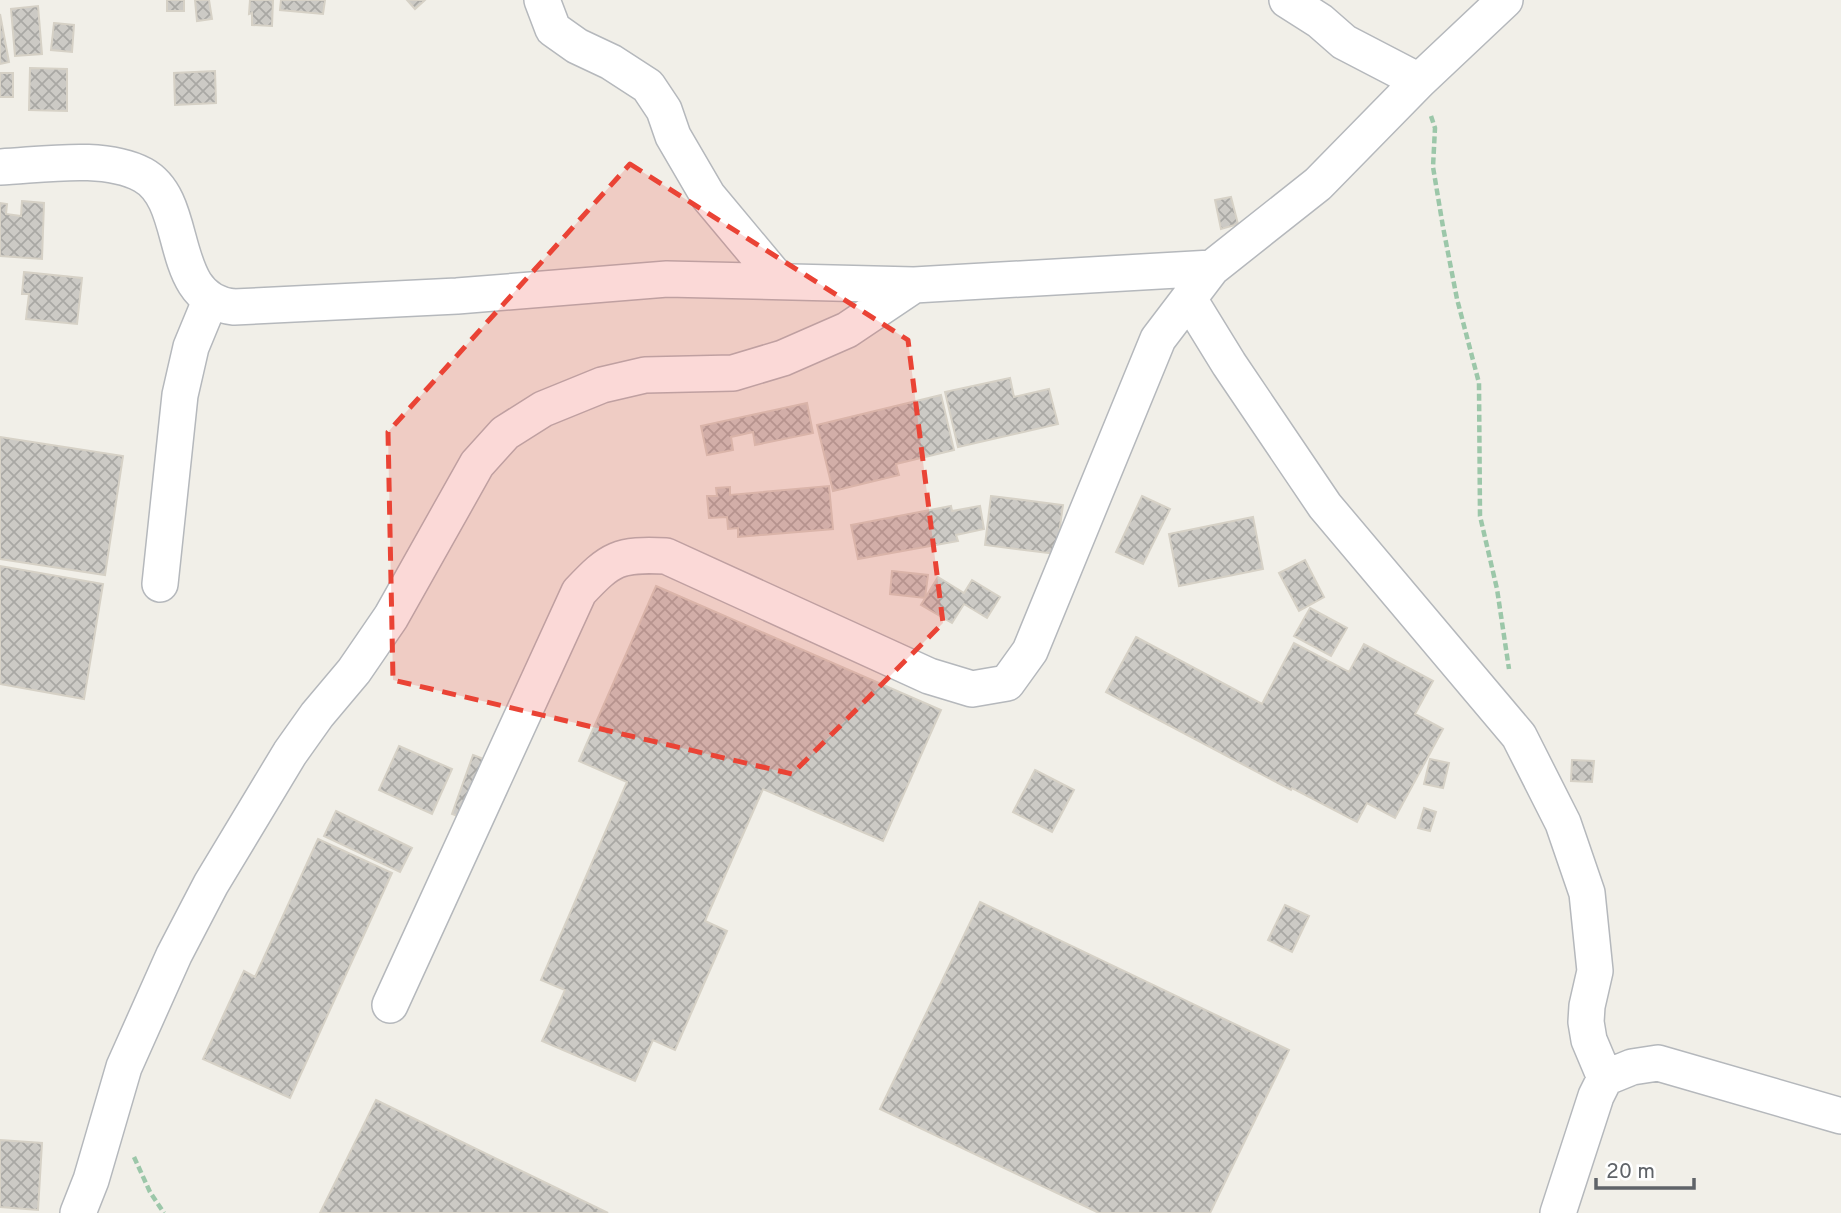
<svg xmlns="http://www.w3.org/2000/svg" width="1841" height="1213" font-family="Overpass,sans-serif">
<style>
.building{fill:url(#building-cross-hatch);stroke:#d6d1c6;stroke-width:2}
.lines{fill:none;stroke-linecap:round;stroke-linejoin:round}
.minor-casing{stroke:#b5b8bc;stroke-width:38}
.path{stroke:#9cc7a9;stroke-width:4.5;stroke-dasharray:7 3.5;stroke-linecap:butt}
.minor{stroke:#fff;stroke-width:35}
.marked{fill:#ea4335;fill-opacity:0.2;stroke:#ea4335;stroke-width:5;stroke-dasharray:14 9;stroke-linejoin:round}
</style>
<defs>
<pattern id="building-cross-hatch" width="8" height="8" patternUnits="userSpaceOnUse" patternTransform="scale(1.75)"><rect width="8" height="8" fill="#cccac5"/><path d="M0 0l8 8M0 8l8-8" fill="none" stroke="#a9a8a4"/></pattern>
</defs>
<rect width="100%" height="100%" fill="#f1efe8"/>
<path class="building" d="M167 0H184V11H167Z
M195 0H209L212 19 197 21Z
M250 0H273L272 26 252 25V13L249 14Z
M281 0H325L323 14 280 10Z
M407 0H425L415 9Z
M38 6 42 54 15 56 11 9Z
M0 14 9 62 0 64Z
M54 23 74 25 72 52 51 50Z
M30 68 67 69V111L29 110Z
M215 71 216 103 175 105 174 73Z
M0 73H13V97H0Z
M1231 197 1238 224 1221 229 1215 200Z
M22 201 44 203 42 259 0 256V203L7 204 6 214 21 216Z
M24 272 82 278 77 324 26 319 29 294H22Z
M1010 378 1014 397 1049 389 1058 424 958 447 945 392Z
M941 395 954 450 896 464 899 475 833 491 817 425Z
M807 403 813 433 755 445 753 432 731 437 733 450 707 455 701 426Z
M0 437 123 456 105 575 0 559Z
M829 486 833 529 738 537V528L728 529 727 517 709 518 707 496H717L716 488 730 487V495Z
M991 496 1063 505 1056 554 985 545Z
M1142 496 1170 509 1143 564 1116 552Z
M951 506 952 511 980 506 984 529 956 535 958 541 858 559 851 525Z
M1253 517 1263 569 1179 586 1169 534Z
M1305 560 1324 597 1299 611 1279 573Z
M0 566 103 584 84 699 0 684Z
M892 571 928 575 925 598 890 594Z
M938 577 964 593 972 580 1000 597 987 618 964 604 952 623 921 605Z
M656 586 941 710 883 841 763 789 705 921 727 931 675 1050 653 1040 635 1081 542 1041 565 990 541 980 627 782 579 761Z
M1310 608 1347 628 1331 656 1294 636Z
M1136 637 1262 704 1294 643 1349 672 1364 644 1433 681 1415 714 1443 729 1395 818 1367 803 1357 822 1292 788 1291 790 1106 692Z
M399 746 452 769 432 814 379 790Z
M473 755 489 761 468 820 452 814Z
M1430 759 1449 763 1443 788 1424 784Z
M1572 760 1594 761 1592 782 1571 781Z
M1035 770 1074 790 1052 832 1013 812Z
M1424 808 1436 812 1430 831 1418 828Z
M336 811 412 848 400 872 324 836Z
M318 839 392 873 290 1098 203 1059 244 971 255 977Z
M980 902 1289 1050 1210 1213H1099L880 1109Z
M1285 905 1309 916 1292 952 1268 940Z
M376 1100 608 1213H320Z
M0 1140 42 1143 38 1210 0 1207Z"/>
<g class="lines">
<defs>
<path id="minor" d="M542 0 553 29 577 46 611 62 648 86 664 110 673 136 708 196 779 281
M1287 0 1320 21 1344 42 1419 81
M0 167C43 165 104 154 143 175 192 202 165 300 234 307L457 296 667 279 914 285 1212 268
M1189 299 1229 364 1325 506 1519 736 1563 823 1587 893 1595 971 1587 1006 1586 1022 1589 1040 1605 1078
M160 584 180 395 191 347 210 301
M390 1005 579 592C611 558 618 554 666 556L929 676 972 689 1007 683 1030 651 1158 339 1212 268 1318 184 1419 81 1505 0
M78 1213 91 1180 124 1067 174 955 211 884 290 753 317 715 354 671 391 617 477 464 505 433 543 409 602 385 645 375 733 373 783 358 847 330 914 285
M1558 1213 1596 1096 1605 1078 1632 1067 1658 1063 1841 1116"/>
</defs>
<use href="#minor" class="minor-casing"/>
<path class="path" d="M1431 116 1435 128 1433 167 1443 227 1457 299 1479 383 1480 516 1497 589 1509 669
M134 1157 150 1192 164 1213"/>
<use href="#minor" class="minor"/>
</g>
<path class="marked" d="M630 164 908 340 943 623 792 774 393 680 388 432Z"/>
<path d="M1596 1178v10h98v-10" fill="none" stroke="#5f6368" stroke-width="3.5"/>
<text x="1606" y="1178" font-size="21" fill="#5f6368" stroke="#ffffff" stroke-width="5" paint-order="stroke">20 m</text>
</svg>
